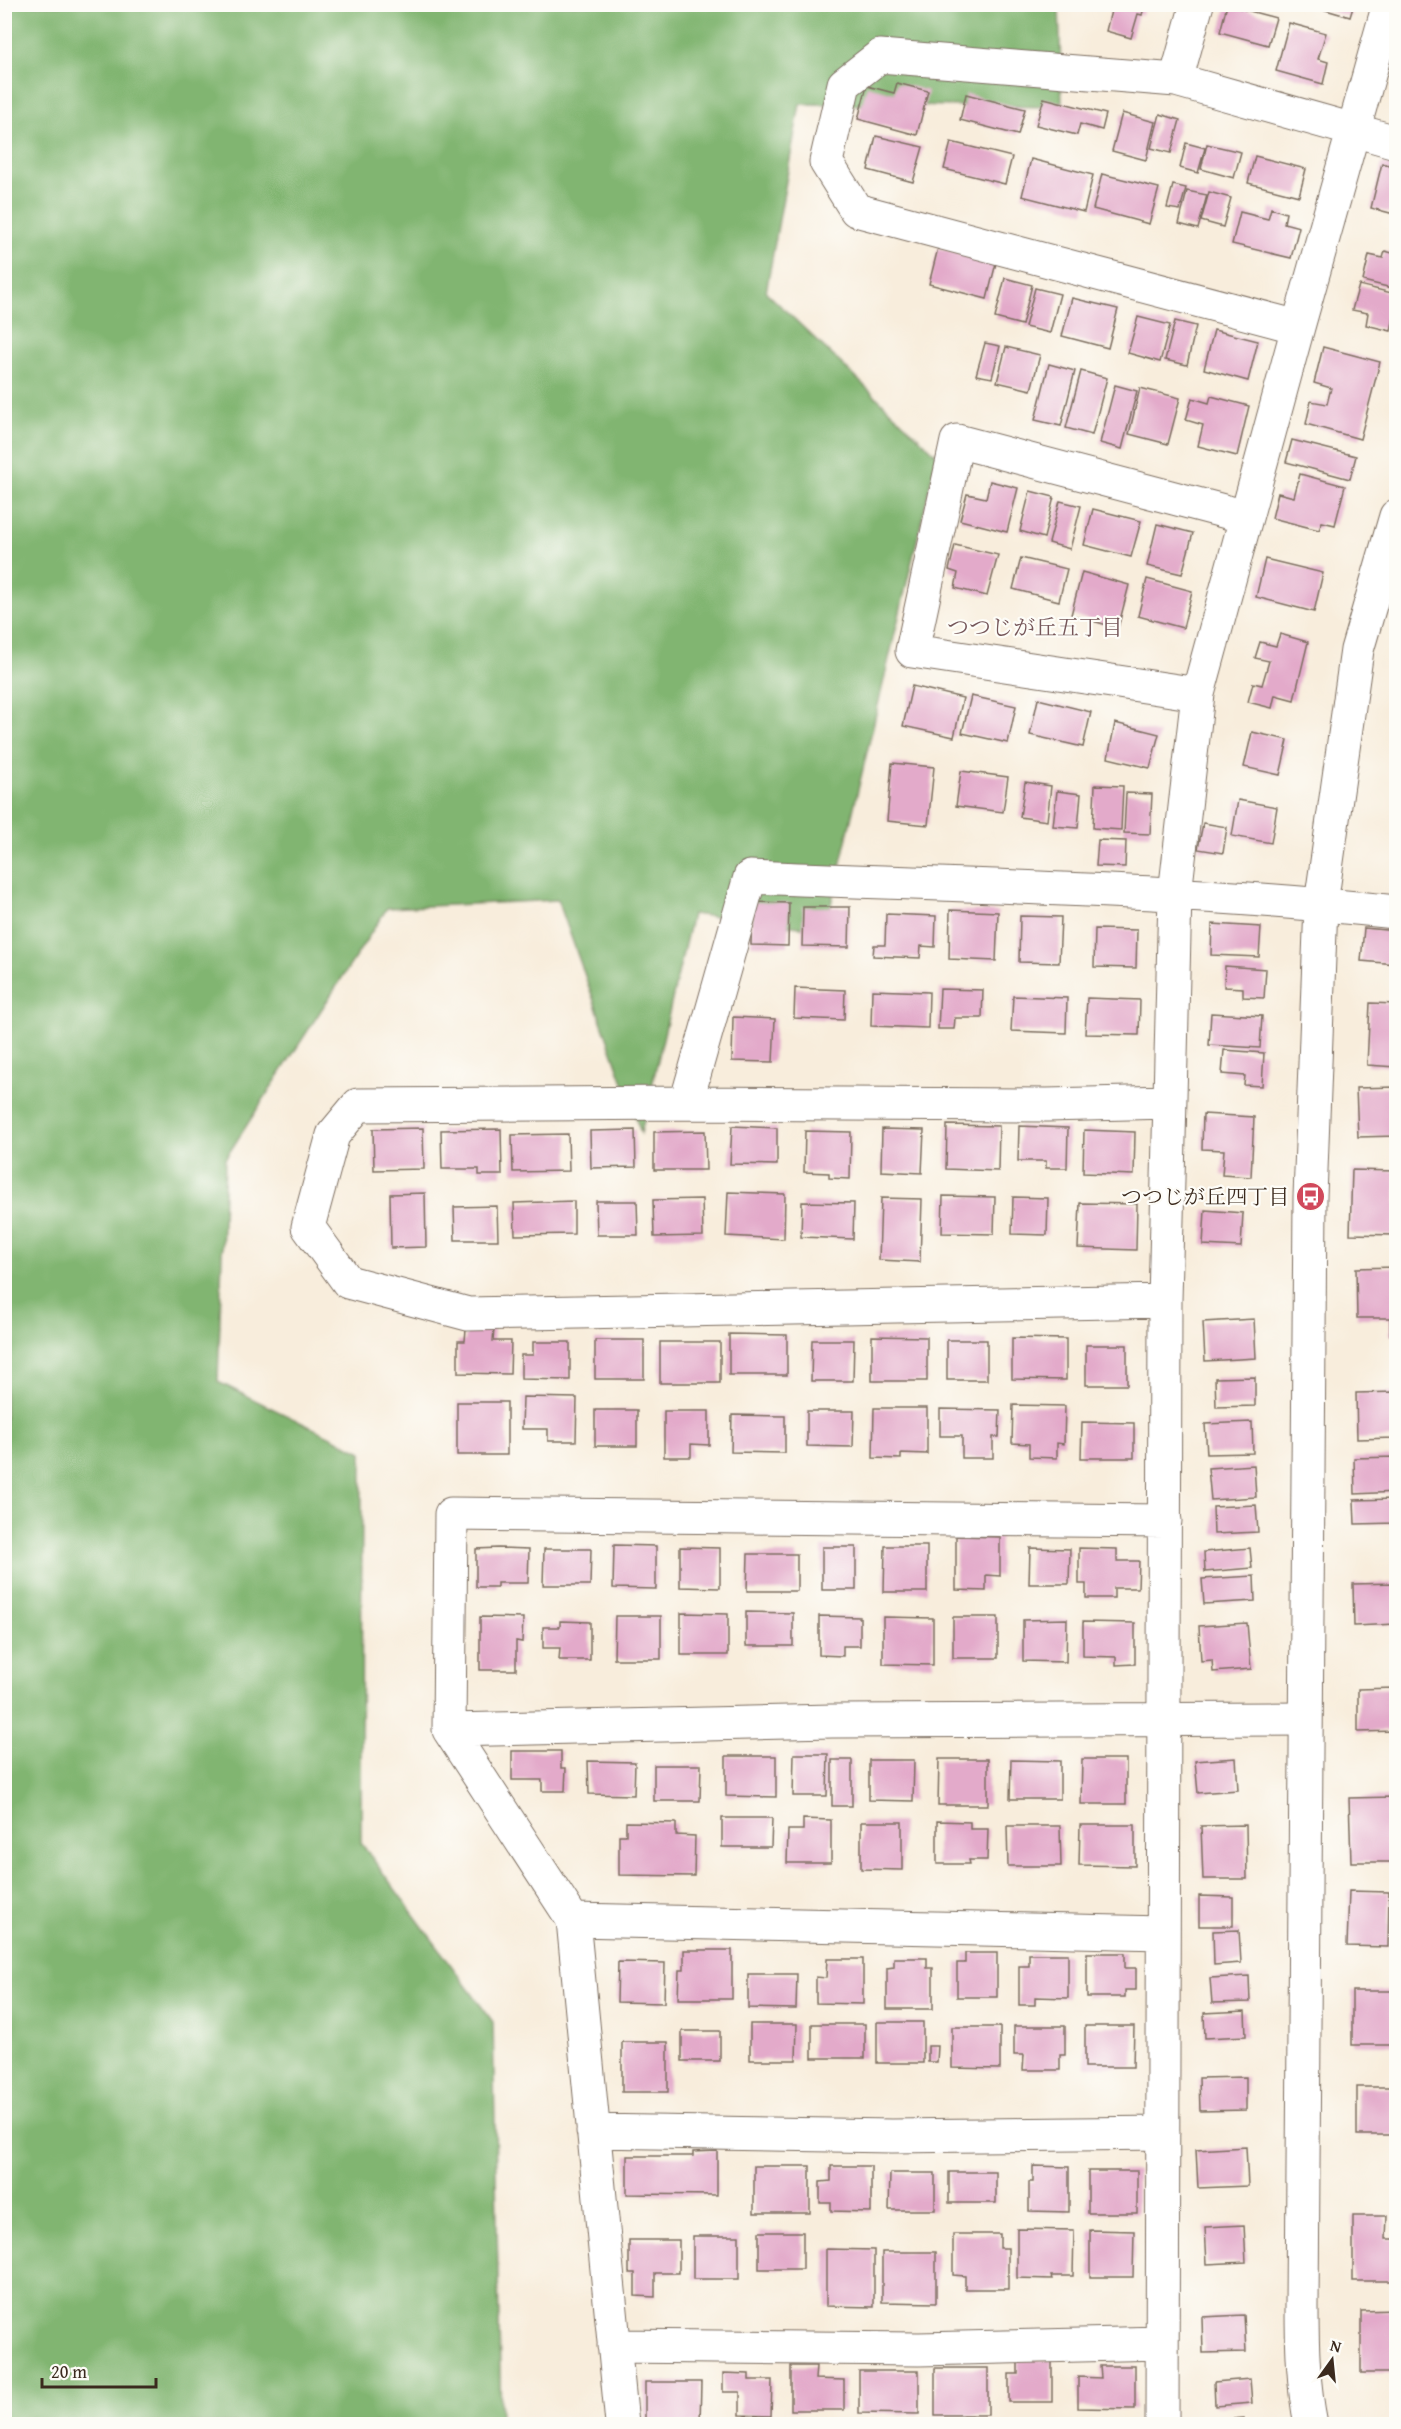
<svg xmlns="http://www.w3.org/2000/svg" width="1401" height="2429" font-family="'Gentium Book Plus','Noto Serif JP',serif">
<style>
.forest{fill:#81b571;stroke:#5e7048;stroke-width:1.5}
.building{fill:#e3aaca}
.lines{fill:none;stroke-linecap:round;stroke-linejoin:round}
.street-casing{stroke:#7d6e60;stroke-width:35}
.secondary-casing{stroke:#7d6e60;stroke-width:35}
.street{stroke:#fff;stroke-width:33}
.secondary{stroke:#fff;stroke-width:33}
.labels{text-anchor:middle;stroke-width:4.5;stroke-linejoin:round;paint-order:stroke}
.poi-label{font-size:21px;fill:#3b2a1e;stroke:#fdfcf7;text-anchor:end}
.neighbourhood-label{font-size:22px;fill:#76575a;stroke:#fdfcf7}
</style>
<rect width="100%" height="100%" fill="#fdfcf7"/>
<filter id="ink" filterUnits="userSpaceOnUse"><feTurbulence type="fractalNoise" baseFrequency=".0167" numOctaves="2"/><feDisplacementMap in="SourceGraphic" scale="12" xChannelSelector="R" yChannelSelector="G"/><feConvolveMatrix kernelMatrix="1 2 1 2 8 2 1 2 1" color-interpolation-filters="sRGB"/></filter>
<filter id="wash" filterUnits="userSpaceOnUse"><feTurbulence type="fractalNoise" baseFrequency=".008" numOctaves="4" result="noise"/><feDisplacementMap in="SourceGraphic" scale="24" xChannelSelector="R" yChannelSelector="G"/><feGaussianBlur stdDeviation="1.35" result="paint"/><feColorMatrix in="noise" values="0 0 0 0 0 0 0 0 0 0 0 0 0 0 0 0 0 1.4 0 .05"/><feComposite in="paint" operator="in"/></filter>
<g filter="url(#wash)">
<rect width="100%" height="100%" fill="#f8eddc"/>
<path class="forest" d="M5 5H1059L1062 107 800 104 766 292 937 455 825 930 692 914 641 1133 558 900 387 908 225 1159 218 1382 362 1452 361 1843 493 2022 501 2424H5Z"/>
<g id="blocks">
<path class="building" d="M1145 4 1142 15 1138 14 1131 38 1106 31 1112 7 1106 4Z
M1305 4H1354L1350 17Z
M1227 5 1276 18 1268 45 1220 32Z
M1289 23 1326 33 1318 59 1328 62 1323 84 1276 71Z
M897 83 928 91 917 135 858 119 867 86 894 93Z
M966 94 1025 109 1018 135 960 120Z
M1044 98 1106 114 1102 130 1080 124 1077 135 1036 125Z
M1122 113 1155 122 1146 160 1112 151Z
M1160 114 1180 120 1171 153 1151 148Z
M876 136 923 147 913 182 868 170Z
M951 142 1012 157 1005 184 944 169Z
M1186 143 1205 148 1198 173 1180 168Z
M1207 144 1241 152 1234 178 1201 169Z
M1255 156 1306 169 1299 196 1248 183Z
M1031 159 1093 175 1084 212 1022 196Z
M1382 163 1396 167V203L1394 214 1371 208Z
M1102 174 1159 188 1149 224 1093 209Z
M1173 185 1186 188 1180 210 1167 208Z
M1187 191 1207 195 1198 229 1179 224Z
M1209 192 1231 198 1223 227 1201 221Z
M1271 208 1286 213 1284 223 1299 227 1291 258 1232 244 1240 212 1268 219Z
M938 248 996 263 987 299 929 284Z
M1385 251 1396 254V289L1363 281 1369 255 1383 258Z
M1005 278 1032 285 1022 325 995 318Z
M1359 285 1396 294V308L1391 331 1366 325 1368 313 1352 310Z
M1035 288 1060 294 1050 333 1025 327Z
M1072 298 1118 309 1108 348 1062 336Z
M1138 317 1170 325 1160 362 1128 353Z
M1175 321 1196 326 1187 365 1165 360Z
M1214 330 1258 341 1248 381 1204 369Z
M985 343 1000 346 992 378 976 375Z
M1006 347 1040 355 1031 390 997 382Z
M1323 347 1380 362 1360 439 1306 424 1311 401 1327 404 1331 388 1314 383Z
M1049 364 1075 371 1061 426 1035 420Z
M1081 371 1107 378 1092 435 1066 428Z
M1115 385 1137 391 1122 449 1100 443Z
M1140 388 1180 398 1168 444 1129 434Z
M1211 396 1249 406 1237 456 1198 446 1203 425 1186 420 1192 398 1209 403Z
M1292 440 1356 456 1350 479 1286 462Z
M1300 474 1345 486 1335 525 1322 522 1319 530 1272 518 1278 493 1294 497Z
M990 481 1018 488 1007 532 960 520 967 494 986 498Z
M1030 491 1054 497 1044 538 1020 531Z
M1060 501 1081 506 1070 549 1049 543Z
M1093 509 1141 521 1131 557 1084 545Z
M1157 524 1193 533 1182 574 1147 566Z
M955 545 998 555 987 596 955 588 958 573 949 570Z
M1021 558 1067 569 1059 601 1013 589Z
M1265 559 1323 573 1314 612 1256 597Z
M1082 572 1129 585 1118 628 1071 615Z
M1147 579 1192 591 1183 628 1138 616Z
M1280 634 1308 642 1294 700 1275 695 1272 708 1248 702 1253 683 1262 685 1269 661 1255 658 1260 642 1276 646Z
M912 686 963 698 954 737 903 726Z
M971 696 1016 706 1008 743 962 733Z
M1038 699 1091 712 1083 747 1030 735Z
M1115 723 1159 734 1150 768 1108 758Z
M1252 732 1288 740 1280 775 1244 767Z
M892 763 934 767 928 825 887 821Z
M961 771 1008 777 1003 812 956 806Z
M1025 782 1051 786 1047 821 1020 817Z
M1095 785 1123 786 1121 830 1093 828Z
M1057 791 1081 794 1078 828 1053 826Z
M1126 793 1152 794 1150 834 1124 833Z
M1238 800 1277 807 1271 843 1232 836Z
M1203 823 1227 827 1223 853 1198 849Z
M1098 840 1126 841 1125 867 1096 866Z
M752 902 789 903 788 946 751 945Z
M803 907H850L849 947 802 946Z
M950 910 998 912 996 961 949 959Z
M886 914 936 916 935 947 921 946 920 958 873 956 874 945H885Z
M1020 916 1061 917 1059 963 1019 962Z
M1212 924 1261 927 1259 957 1211 955Z
M1364 928 1396 931V964L1361 961Z
M1095 929 1137 930 1136 968 1094 967Z
M1225 966 1266 969 1264 998 1243 997V988L1224 987Z
M795 988 845 990 844 1020 794 1018Z
M940 989 983 990 982 1018H955L954 1029H938Z
M872 990 929 992 928 1028 871 1026Z
M1013 996 1067 998 1066 1033 1011 1031Z
M1087 998 1140 1000 1139 1035 1085 1034Z
M1370 1003 1396 1004V1067L1367 1065Z
M1211 1013 1262 1016 1260 1048 1209 1045Z
M733 1017 775 1019 773 1062 732 1061Z
M1224 1050 1264 1053 1262 1086 1244 1085 1245 1076 1222 1074Z
M1396 1087V1136L1358 1137 1356 1088Z
M1203 1114 1254 1117 1251 1177 1222 1175 1224 1150 1202 1149Z
M947 1125 999 1126 998 1171 946 1169Z
M732 1126 777 1128V1165L730 1164Z
M1019 1126 1068 1128 1067 1168H1046V1161H1018Z
M423 1128 424 1169 374 1170 373 1129Z
M501 1129 502 1175H479V1169H442L441 1130Z
M882 1129 924 1130 922 1173 881 1171Z
M635 1130 636 1167 591 1168 590 1131Z
M1084 1130 1135 1132 1134 1175 1083 1173Z
M705 1131 706 1170H654V1132Z
M805 1131 851 1132 850 1179 829 1178V1173L804 1172Z
M568 1134 569 1171 513 1172 512 1135Z
M1352 1170 1396 1171V1235L1350 1234Z
M728 1192 785 1194 784 1239 726 1236Z
M425 1193 426 1247 391 1248 390 1194Z
M943 1196 995 1197 994 1234 942 1233Z
M1013 1197 1048 1198 1047 1235 1012 1234Z
M881 1198 922 1199 920 1262 879 1260Z
M702 1199 703 1236 654 1237 653 1200Z
M574 1201V1234L515 1235 514 1203Z
M596 1201H637L638 1235H597Z
M802 1202 854 1203 853 1239 801 1237Z
M1080 1203 1137 1204 1136 1250 1078 1248Z
M497 1206 498 1240H455L454 1207Z
M1205 1210 1243 1213 1241 1247 1203 1245Z
M1396 1267V1335H1390V1318H1357L1356 1268Z
M1254 1319 1256 1358 1205 1361 1203 1322Z
M466 1329H494L493 1341H511L510 1374 458 1373V1341H465Z
M729 1334 787 1335V1375H729Z
M872 1336 927 1337V1381H872Z
M1012 1338 1066 1339V1380L1012 1379Z
M595 1340H644V1379H595Z
M812 1340H854L853 1381H811Z
M947 1340H987V1380H947Z
M533 1342H570V1380L521 1379V1355H533Z
M660 1342H720V1383H660Z
M1086 1345H1127V1385H1086Z
M1255 1377V1406L1216 1407 1215 1378Z
M1396 1392V1438L1357 1439 1356 1393Z
M523 1397 577 1398 576 1441H548V1429H522Z
M457 1402H507V1455H457Z
M1013 1405 1065 1406 1064 1444 1057 1443V1458L1029 1457V1444L1012 1443Z
M874 1408H927V1454L901 1453V1459L873 1458Z
M940 1409 1000 1410 999 1437H993V1458H962V1436H940Z
M595 1410H637V1446H595Z
M664 1411H709V1445L691 1444V1457H664Z
M807 1411H854L853 1447 807 1446Z
M732 1415 785 1416V1453L731 1452Z
M1082 1422 1134 1423V1458H1081Z
M1252 1422 1253 1453 1207 1454 1205 1424Z
M1396 1457V1492L1355 1494 1354 1458Z
M1254 1465 1256 1497 1211 1500 1208 1468Z
M1396 1499V1523L1355 1524 1354 1500Z
M1256 1505 1258 1532 1214 1534 1213 1507Z
M956 1536 1000 1537V1576L986 1575V1591L956 1590Z
M614 1545 656 1546V1589L613 1588Z
M885 1546H927V1592H884Z
M680 1547 720 1548V1588L680 1587Z
M822 1547H856V1590H822Z
M498 1548 529 1549 528 1583H497V1587H476V1549Z
M1030 1548 1070 1549 1069 1584H1029Z
M1079 1548 1117 1549V1561H1139L1138 1588H1114V1598H1086V1584H1079Z
M1250 1548 1252 1568 1205 1572 1204 1552Z
M544 1549H591L590 1585H543Z
M748 1554H797V1591H747Z
M1254 1576 1255 1601 1204 1604 1202 1579Z
M1396 1583V1624L1354 1626 1353 1584Z
M746 1612 793 1613V1646H746Z
M681 1613 728 1614V1655H681Z
M615 1616H661V1659H614Z
M819 1616 860 1617V1646H843V1656L819 1655Z
M480 1617 523 1618 522 1642 516 1641V1670H480Z
M883 1617 933 1618V1665L883 1664Z
M953 1617H998V1658H953Z
M1067 1619 1066 1662 1023 1661V1620Z
M560 1621 590 1622V1660H559L560 1648H543V1627H560Z
M1083 1622 1135 1623V1664L1116 1665V1657L1083 1656Z
M1247 1623 1251 1669 1213 1672 1212 1660 1201 1661 1199 1626Z
M1396 1688V1731L1358 1732V1689Z
M512 1751H561V1768H566L565 1791H542V1780H512Z
M794 1754H828L827 1796H793Z
M726 1756H776V1797L726 1796Z
M1236 1758 1238 1790 1198 1793 1195 1761Z
M939 1759H988V1805H938Z
M1082 1759H1126V1804H1081Z
M832 1760H852V1806H832Z
M869 1760H914L913 1801 869 1800Z
M1011 1760 1060 1761V1799H1010Z
M588 1761 635 1762 634 1795 589 1794Z
M654 1765H701L700 1801H654Z
M1394 1797 1395 1862H1351L1349 1798Z
M722 1818H772L771 1847H722Z
M803 1819 831 1820V1863H787L788 1830H803Z
M937 1821 970 1822V1829H988L987 1860H969L970 1864H937Z
M626 1822 676 1823V1835L695 1836 694 1876 619 1875V1835H626Z
M861 1822H902V1870L861 1869Z
M1080 1825H1135V1866L1079 1865Z
M1246 1825 1247 1879H1203L1201 1826Z
M1007 1826H1060L1061 1866H1008Z
M1349 1891 1389 1892 1388 1947 1347 1946Z
M1199 1896 1233 1897V1926H1199Z
M1239 1930 1241 1963 1214 1965 1213 1931Z
M684 1950H732V1999H678L679 1970H684Z
M965 1953H997V1997H957V1963H965Z
M1087 1953H1125V1968H1136V1990H1125V1997H1087Z
M1029 1954H1068V1998L1035 1997V2005H1019V1966H1029Z
M894 1958H927V1968H933V2009H887V1968L894 1967Z
M827 1959H863V2004L816 2003V1977L826 1978Z
M618 1962 665 1963 664 2003 617 2002Z
M748 1974H797L796 2009 748 2008Z
M1249 1976 1250 2002 1212 2003 1210 1978Z
M1352 1991H1396V2045H1352Z
M1245 2011 1246 2036 1205 2038 1204 2013Z
M877 2022H923V2063H877Z
M750 2024H797L796 2060H750Z
M812 2024H865V2058H812Z
M1014 2026H1065V2055H1060V2070H1023L1024 2055H1014Z
M1085 2026H1134L1133 2067H1085Z
M952 2027H1000V2069L952 2068Z
M682 2031H720V2061H682Z
M622 2042H668V2092H622Z
M928 2046H938L937 2062H928Z
M1246 2077V2110L1200 2111 1199 2078Z
M1357 2087H1396V2135H1357Z
M1246 2147 1248 2186 1198 2188 1196 2150Z
M717 2151V2195L627 2194V2156H693V2152Z
M754 2166H810V2213H754Z
M831 2166H871V2212L831 2211V2203H820V2182L831 2181Z
M1033 2166 1069 2167V2212L1029 2211V2182H1033Z
M1088 2171H1137V2213H1088Z
M949 2172H996V2203H949Z
M890 2173H935V2210H889Z
M1353 2216H1387L1386 2239H1396V2281H1353Z
M1244 2225 1246 2262 1207 2264 1205 2227Z
M1017 2229 1074 2230 1073 2276H1051L1052 2279 1017 2278Z
M1090 2230 1134 2231 1133 2277H1090Z
M759 2232H803V2269H759Z
M953 2234H1000V2248H1008V2289H965V2276L953 2275Z
M693 2236H739V2279H693Z
M629 2240H679V2273H655V2297L635 2296V2273H629Z
M826 2249 874 2250V2307L826 2306Z
M882 2252H936V2303L882 2302Z
M1396 2310V2373H1361V2311Z
M1244 2315 1246 2352 1203 2353 1202 2317Z
M1018 2360H1052V2402H1009V2374H1018Z
M791 2366H816L815 2379 844 2380V2410H791Z
M1100 2366H1135V2409L1078 2408V2377L1101 2378Z
M935 2368H988V2415H935Z
M859 2371H919V2414L859 2413Z
M723 2373 749 2374V2380H772L771 2416 740 2415V2392H723Z
M1250 2379 1252 2403 1215 2406 1214 2382Z
M645 2382H701L700 2424H645Z
M1244 2418 1245 2424H1207V2421Z"/>
</g>
</g>
<g filter="url(#ink)">
<use href="#blocks" fill-opacity="0" stroke="#7d6e60" stroke-width="1.5"/>
<g class="lines">
<defs>
<path id="street" d="M1389 4 1298 327 1198 694 1175 894 1165 1301 468 1314 348 1282 308 1227 333 1135 358 1105 686 1103 750 877C966 886 1182 889 1396 912
M1176 80 1197 4
M1298 327 856 210 826 162 844 84 880 56 1176 80 1396 142
M1198 694 912 651 957 441 1246 517
M686 1103 1047 1105 1169 1102
M449 1730 832 1721 1305 1719
M573 1920 1163 1933
M593 2131 892 2136 1163 2133
M614 2346 919 2349 1162 2343
M622 2424 573 1920 449 1730 451 1514 1165 1521
M1162 2424 1165 1301"/>
<path id="secondary" d="M1311 2424C1303 2385 1302 2347 1302 2307L1310 1197 1321 904 1357 650 1396 516"/>
</defs>
<use href="#street" class="street-casing"/>
<use href="#secondary" class="secondary-casing"/>
<use href="#street" class="street"/>
<use href="#secondary" class="secondary"/>
</g>
</g>
<defs>
<symbol id="bus-disc" viewBox="-11 -11 22 22"><circle r="9.5" fill="#d1495b" stroke="#fdfcf7"/><path d="M-5-6H5V4H4V6H2V4H-2V6H-4V4H-5ZM-3.5-4V0h7V-4ZM-3.5 1.2v1.5H-2V1.2ZM2 1.2v1.5H3.5V1.2Z" fill="#fff"/></symbol>
</defs>
<g fill-rule="evenodd">
<use href="#bus-disc" x="1294" y="1180" width="33" height="33"/>
</g>
<g class="labels">
<g class="poi-label">
<text x="1289" y="1204">つつじが丘四丁目</text>
</g>
<g class="neighbourhood-label">
<text x="1035" y="635">つつじが丘五丁目</text>
</g>
</g>
<rect width="1401" height="2429" fill="none" stroke="#fdfcf7" stroke-width="24"/>
<g transform="translate(1332 2360) rotate(15)" stroke="#fdfcf7" stroke-width="4.5" paint-order="stroke">
<path d="M0-4.5L10 22L0 15L-10 22Z" fill="#3b2a1e"/>
<text y="-9" font-size="16" font-weight="bold" text-anchor="middle" fill="#3b2a1e">N</text>
</g>
<path d="M42 2378v9h114v-9" fill="none" stroke="#3b2a1e" stroke-width="3"/>
<text x="51" y="2378" font-size="18" fill="#3b2a1e" stroke="#fdfcf7" stroke-width="4.5" paint-order="stroke">20 m</text>
</svg>
